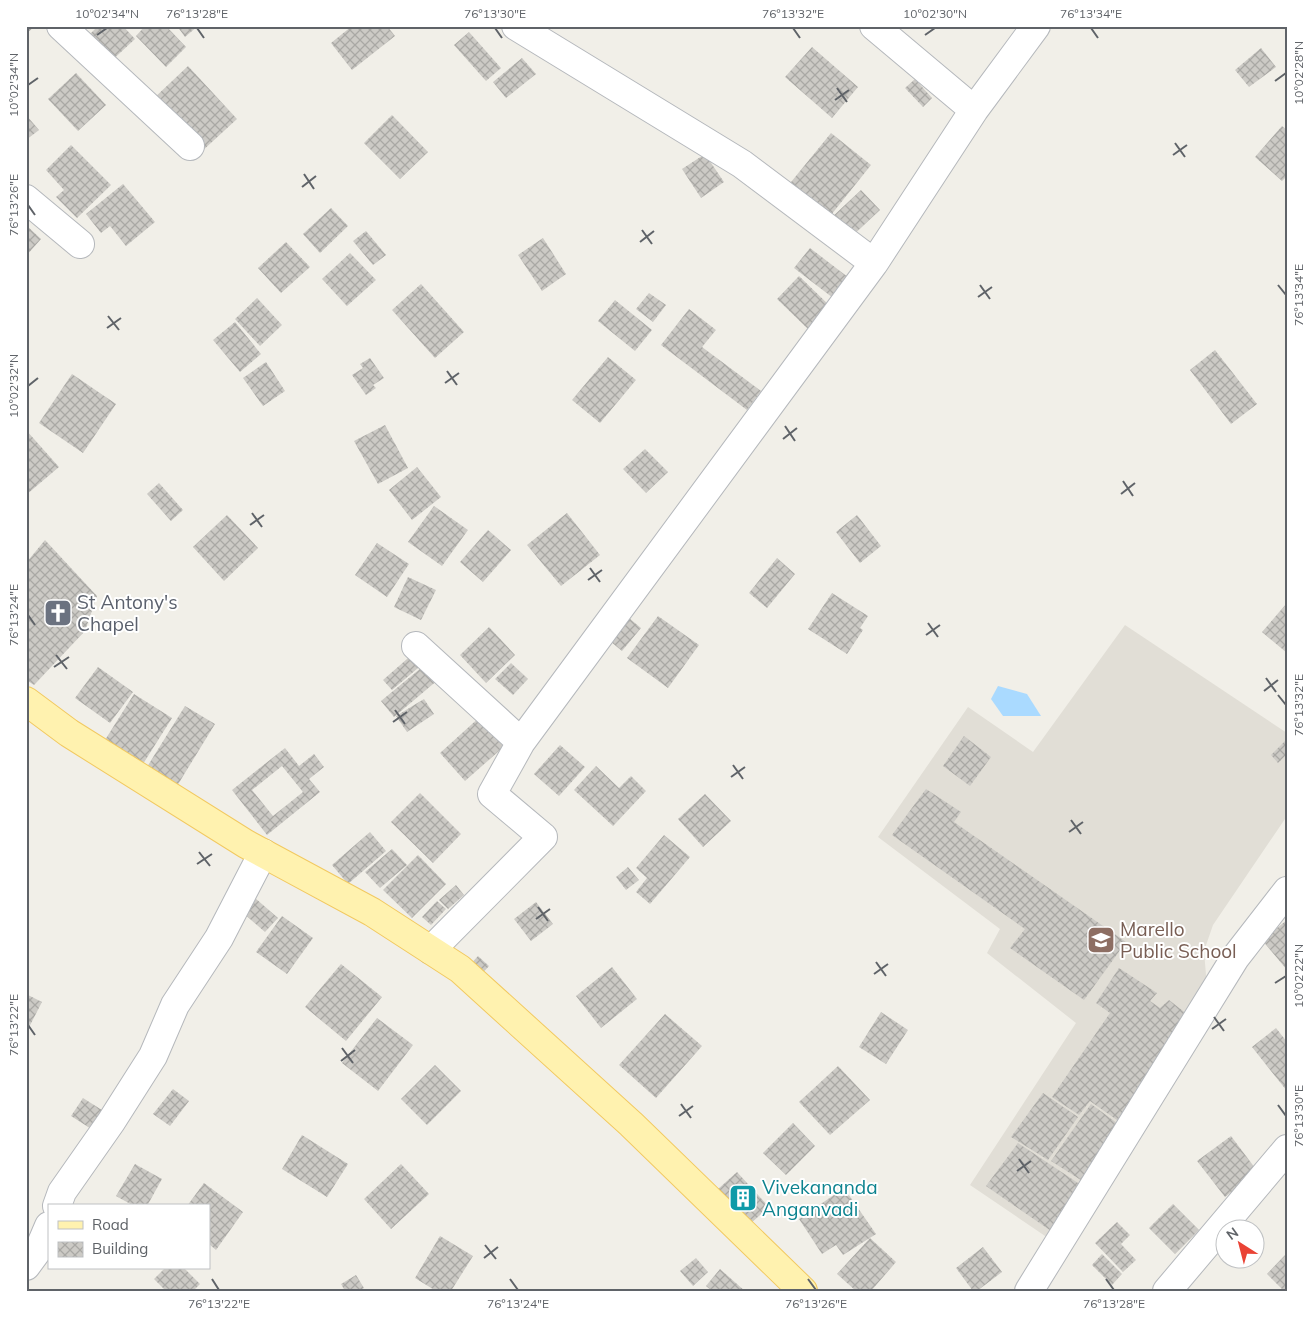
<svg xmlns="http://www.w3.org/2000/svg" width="1313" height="1317" font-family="Mulish,sans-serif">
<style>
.education{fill:#e1ded6}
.water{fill:#aadaff}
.building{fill:url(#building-cross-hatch);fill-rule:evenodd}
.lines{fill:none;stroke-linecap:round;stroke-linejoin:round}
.minor-casing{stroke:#b5b8bc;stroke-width:30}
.major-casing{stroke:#f2c960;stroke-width:30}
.minor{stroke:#fff;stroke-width:28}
.major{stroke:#fff2af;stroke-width:28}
.ticks{fill:none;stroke:#5f6368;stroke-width:2}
.labels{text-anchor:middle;stroke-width:4;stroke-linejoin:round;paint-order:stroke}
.worship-label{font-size:19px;fill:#5b616d;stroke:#fff;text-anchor:start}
.education-label{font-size:19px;fill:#785e54;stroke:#fff;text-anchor:start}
.culture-label{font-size:19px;fill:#0d838f;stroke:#fff;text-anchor:start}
.neatline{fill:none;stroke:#5f6368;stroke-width:2}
.ticks-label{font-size:12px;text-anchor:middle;fill:#5f6368}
</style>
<defs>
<pattern id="building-cross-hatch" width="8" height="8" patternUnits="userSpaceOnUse" patternTransform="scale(1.25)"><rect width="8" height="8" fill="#cccac5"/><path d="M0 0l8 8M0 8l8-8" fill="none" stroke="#a9a8a4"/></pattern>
</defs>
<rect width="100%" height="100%" fill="#f1efe8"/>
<path class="education" d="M1125 625 1287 733V816L1213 925 1204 951 1208 999 1051 1240 970 1185 1076 1023 987 953 1000 929 878 837 968 707 1033 752Z"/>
<path class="water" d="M998 686 1027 694 1041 716H1003L991 699Z"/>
<path class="building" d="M26 26H35L26 34Z
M98 26H123L135 39 107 65 84 40Z
M145 26H166L186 47 166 67 136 36Z
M177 26H198L185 37Z
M352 26H387L395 36 352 70 331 43Z
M469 32 501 68 486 81 454 45Z
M812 47 858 87 832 118 785 77Z
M1261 48 1276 67 1249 87 1235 70Z
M522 58 536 74 506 98 493 82Z
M188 66 237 119 200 153 152 100Z
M76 73 106 105 78 131 48 99Z
M915 79 932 98 923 107 905 88Z
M26 115 39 130 26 140Z
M392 115 428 152 400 179 364 143Z
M1282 126 1287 130V176L1282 181 1255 157Z
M831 133 871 165 827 220 787 187Z
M71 145 111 185 77 218 56 197 64 190 46 170Z
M705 154 724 182 701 198 682 169Z
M123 184 155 222 126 246 110 226 101 233 86 214Z
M861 190 880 210 849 239 830 219Z
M331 208 348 226 320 253 303 234Z
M26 225 41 239 26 256Z
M366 231 386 255 373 265 353 241Z
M543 238 566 274 542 291 518 255Z
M286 242 310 267 281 293 258 268Z
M810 248 853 281 837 301 794 268Z
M350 253 376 280 347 306 322 279Z
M799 276 830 306 808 329 777 299Z
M421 284 464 332 435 358 392 310Z
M649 293 666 305 653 322 636 309Z
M257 298 282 325 260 346 235 319Z
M615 300 652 330 635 351 598 321Z
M689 309 716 330 702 347 761 391 747 410 661 345Z
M235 322 261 354 240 372 213 340Z
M1215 350 1257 404 1231 424 1190 370Z
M608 357 636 380 600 423 572 400Z
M370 358 384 378 373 385 376 388 366 395 352 375 363 368 360 364Z
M266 362 285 391 263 406 243 378Z
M72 374 116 404 83 453 39 423Z
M385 425 408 468 378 484 354 441Z
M26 430 59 467 26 495Z
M645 449 668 472 646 493 623 469Z
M417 467 441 497 412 520 389 490Z
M159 483 183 510 171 521 147 494Z
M434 506 468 530 442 566 408 542Z
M567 513 600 555 561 586 527 545Z
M227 515 258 548 224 581 193 547Z
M857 515 881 546 860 563 836 532Z
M488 530 511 550 483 582 460 562Z
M45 540 97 596 85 631 34 685 26 680V563Z
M377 543 409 564 387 597 355 575Z
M777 558 795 574 767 608 749 593Z
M408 577 436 590 421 620 394 607Z
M832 593 868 616 860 628 863 630 847 654 808 629Z
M1287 603V653L1262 632Z
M658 616 699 645 668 688 627 658Z
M629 618 641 628 622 651 610 641Z
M489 627 515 655 486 683 460 655Z
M415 652 424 663 392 690 383 680Z
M427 663 439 679 394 717 381 701Z
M511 663 528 679 513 695 495 679Z
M98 667 133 692 110 723 75 698Z
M134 694 172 718 143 764 105 740Z
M424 699 434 714 407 732 396 716Z
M185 706 215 724 177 786 147 767Z
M482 715 508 743 465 781 440 753Z
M964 736 991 757 970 786 943 766Z
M1287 739V754L1278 763 1271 755Z
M560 745 585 767 559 796 534 774Z
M285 748 299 766 314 754 324 767 309 779 320 792 267 835 232 790ZM282 766 303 792 273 816 252 790Z
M596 766 619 788 631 776 646 791 613 826 574 790Z
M926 789 961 812 954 822 1126 942 1084 1000 1010 948 1025 929 892 835Z
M420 793 461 834 433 863 391 822Z
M705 794 731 821 703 847 678 819Z
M370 832 386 851 348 884 332 865Z
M664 835 690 857 650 904 636 892 647 878 636 868Z
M392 849 407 865 380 888 365 872Z
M418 855 446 884 412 918 383 890Z
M628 867 639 880 626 890 616 877Z
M456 885 464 895 448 909 439 900Z
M255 898 278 918 265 932 242 912Z
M437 901 446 909 431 925 422 917Z
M536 902 553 924 531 941 514 919Z
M282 916 313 938 287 974 256 952Z
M1287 920V970L1262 940Z
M478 956 489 966 478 978 467 968Z
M341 964 382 997 346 1041 305 1007Z
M612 967 637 999 601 1028 576 996Z
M1119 968 1157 993 1150 1001 1160 1008 1169 1000 1192 1018 1124 1125 1090 1101 1079 1115 1052 1097 1110 1013 1096 1003Z
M26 994 42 1002 26 1033Z
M881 1012 908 1030 886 1064 859 1047Z
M665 1014 702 1046 656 1098 619 1065Z
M377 1018 413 1045 378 1091 342 1063Z
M1276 1028 1287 1042V1091L1252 1047Z
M435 1065 461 1091 427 1125 401 1099Z
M838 1066 870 1100 830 1135 799 1102Z
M173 1089 189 1101 170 1126 153 1114Z
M1043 1093 1078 1117 1048 1160 1011 1137Z
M83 1098 105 1112 93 1130 71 1116Z
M1091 1104 1125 1129 1087 1184 1051 1161Z
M793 1123 815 1146 786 1175 763 1153Z
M302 1135 348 1164 327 1197 282 1169Z
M1231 1136 1258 1172 1225 1197 1197 1161Z
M1018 1143 1087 1189 1051 1231 986 1186Z
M135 1164 162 1179 147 1206H134L116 1196Z
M401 1164 429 1194 391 1229 364 1199Z
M737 1172 769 1207 750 1224 718 1189Z
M204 1183 243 1212 216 1250 209 1244V1206H187Z
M844 1188 876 1234 843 1255 836 1245 822 1254 799 1219Z
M1173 1204 1199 1230 1175 1254 1149 1228Z
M1117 1222 1130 1235 1121 1244 1136 1260 1123 1272 1095 1243Z
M440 1236 473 1256 451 1291H436L415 1278Z
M870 1238 896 1262 871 1291H856L837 1274Z
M983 1247 1002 1272 977 1291H973L956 1268Z
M1287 1253V1291H1284L1267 1274Z
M1102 1254 1122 1274 1112 1285 1092 1265Z
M696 1258 708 1272 693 1286 680 1271Z
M165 1268H184L200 1284 193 1291H166L154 1279Z
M720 1269 745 1291H712L706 1286Z
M356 1275 364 1288 359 1291H345L341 1284Z"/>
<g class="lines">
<defs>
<path id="minor" d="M61 26 190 146
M516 26 742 164 874 263
M874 26 974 110
M26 199 80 244
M416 646 521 742
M431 950 543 837 492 794 521 742 874 263 974 110 1036 26
M57 1206 62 1192 111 1122 153 1056 175 1005 219 938 263 853
M26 1266 40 1247 49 1226
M1029 1291 1235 958 1287 891
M1167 1291 1287 1149"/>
<path id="major" d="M26 701 69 733 246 844 372 912 460 969 631 1124 803 1291"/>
</defs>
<use href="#minor" class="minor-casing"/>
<use href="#major" class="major-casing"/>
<use href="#minor" class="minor"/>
<use href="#major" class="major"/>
</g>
<path class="ticks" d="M197 28 204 38M495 28 502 38M793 28 800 38M1091 28 1098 38M97 35 107 28M925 35 935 28M1275 81 1286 73M28 85 38 78M837 88 847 102M835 100 849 90M1175 143 1185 157M1173 155 1187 145M304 174 314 189M302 187 316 176M28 205 35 215M642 230 652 244M640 242 654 231M980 285 990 299M1278 285 1286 295M978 297 992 287M108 316 119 330M107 328 121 318M447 371 457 385M445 383 459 373M28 386 38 378M785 426 795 441M783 439 797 428M1123 481 1133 496M1121 494 1135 483M252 513 262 527M250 525 264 515M590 568 600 582M588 580 602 570M28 615 35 625M928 623 938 637M926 635 940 625M56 655 67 669M54 667 69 657M1266 678 1276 692M1264 691 1278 680M1278 695 1286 705M395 710 405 724M393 722 407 712M733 765 743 779M731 777 745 767M1071 820 1081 834M1069 832 1083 822M199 852 210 866M197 864 212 854M538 907 548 921M536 919 550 909M876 962 886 976M874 974 888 964M1275 983 1286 976M1214 1017 1224 1031M28 1025 35 1035M1212 1029 1226 1019M342 1048 353 1063M341 1061 355 1050M681 1104 691 1118M1278 1105 1286 1116M679 1116 693 1106M1019 1159 1029 1173M1017 1171 1031 1161M485 1245 496 1259M484 1258 498 1247M212 1279 219 1290M510 1279 518 1290M808 1279 816 1290M1106 1279 1114 1290"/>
<defs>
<symbol id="church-square" viewBox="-11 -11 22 22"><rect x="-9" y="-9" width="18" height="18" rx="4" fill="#6b7280" stroke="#fff"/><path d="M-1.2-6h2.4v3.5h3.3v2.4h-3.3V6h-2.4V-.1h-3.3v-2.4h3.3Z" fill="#fff"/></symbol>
<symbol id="school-square" viewBox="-11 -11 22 22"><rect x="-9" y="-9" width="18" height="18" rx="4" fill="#8d6e63" stroke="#fff"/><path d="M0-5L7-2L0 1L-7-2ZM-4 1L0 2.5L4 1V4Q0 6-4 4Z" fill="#fff"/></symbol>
<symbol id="building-square" viewBox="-11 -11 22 22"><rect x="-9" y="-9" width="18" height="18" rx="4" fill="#0f9aa8" stroke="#fff"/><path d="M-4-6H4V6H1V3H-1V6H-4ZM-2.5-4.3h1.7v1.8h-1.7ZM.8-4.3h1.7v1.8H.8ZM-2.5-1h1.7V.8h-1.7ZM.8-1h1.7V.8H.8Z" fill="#fff"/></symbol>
</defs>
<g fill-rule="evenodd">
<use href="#church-square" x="42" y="597" width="32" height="32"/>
<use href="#school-square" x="1085" y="924" width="32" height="32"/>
<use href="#building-square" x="727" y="1182" width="32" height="32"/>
</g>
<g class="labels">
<g class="worship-label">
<text x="77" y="609">St Antony's<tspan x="77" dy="22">Chapel</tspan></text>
</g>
<g class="education-label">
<text x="1120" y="936">Marello<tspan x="1120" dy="22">Public School</tspan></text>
</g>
<g class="culture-label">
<text x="762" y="1194">Vivekananda<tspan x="762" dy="22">Anganvadi</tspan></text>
</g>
</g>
<rect width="1313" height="1317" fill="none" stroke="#ffffff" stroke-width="55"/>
<rect x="48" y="1204" width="162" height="65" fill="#ffffff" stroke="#bfc1c3"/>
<rect x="58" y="1221" width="25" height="8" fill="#fff2af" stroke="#bfc1c3"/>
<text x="92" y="1230" font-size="15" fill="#5f6368">Road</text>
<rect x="58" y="1242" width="25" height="15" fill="url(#building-cross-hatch)" stroke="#bfc1c3"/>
<text x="92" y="1254" font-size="15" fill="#5f6368">Building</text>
<g transform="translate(1240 1244) rotate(324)"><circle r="24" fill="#ffffff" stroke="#bfc1c3"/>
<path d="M0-4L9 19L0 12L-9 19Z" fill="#ea4335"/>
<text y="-8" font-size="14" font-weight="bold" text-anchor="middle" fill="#5f6368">N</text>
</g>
<rect x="28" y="28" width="1258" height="1262" class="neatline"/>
<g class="ticks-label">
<text x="107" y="18">10°02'34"N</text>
<text x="197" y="18">76°13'28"E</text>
<text x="495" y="18">76°13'30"E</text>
<text x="793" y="18">76°13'32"E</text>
<text x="935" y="18">10°02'30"N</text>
<text x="1091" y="18">76°13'34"E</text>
<text transform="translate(1299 73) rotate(-90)" y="4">10°02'28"N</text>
<text transform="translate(14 85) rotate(-90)" y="4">10°02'34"N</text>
<text transform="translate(14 205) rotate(-90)" y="4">76°13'26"E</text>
<text transform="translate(1299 295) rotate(-90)" y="4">76°13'34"E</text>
<text transform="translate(14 386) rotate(-90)" y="4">10°02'32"N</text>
<text transform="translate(14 615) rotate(-90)" y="4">76°13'24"E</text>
<text transform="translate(1299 705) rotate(-90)" y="4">76°13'32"E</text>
<text transform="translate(1299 976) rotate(-90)" y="4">10°02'22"N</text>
<text transform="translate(14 1025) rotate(-90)" y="4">76°13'22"E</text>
<text transform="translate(1299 1116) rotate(-90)" y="4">76°13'30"E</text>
<text x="219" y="1308">76°13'22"E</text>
<text x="518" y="1308">76°13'24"E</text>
<text x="816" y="1308">76°13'26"E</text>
<text x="1114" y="1308">76°13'28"E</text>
</g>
</svg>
